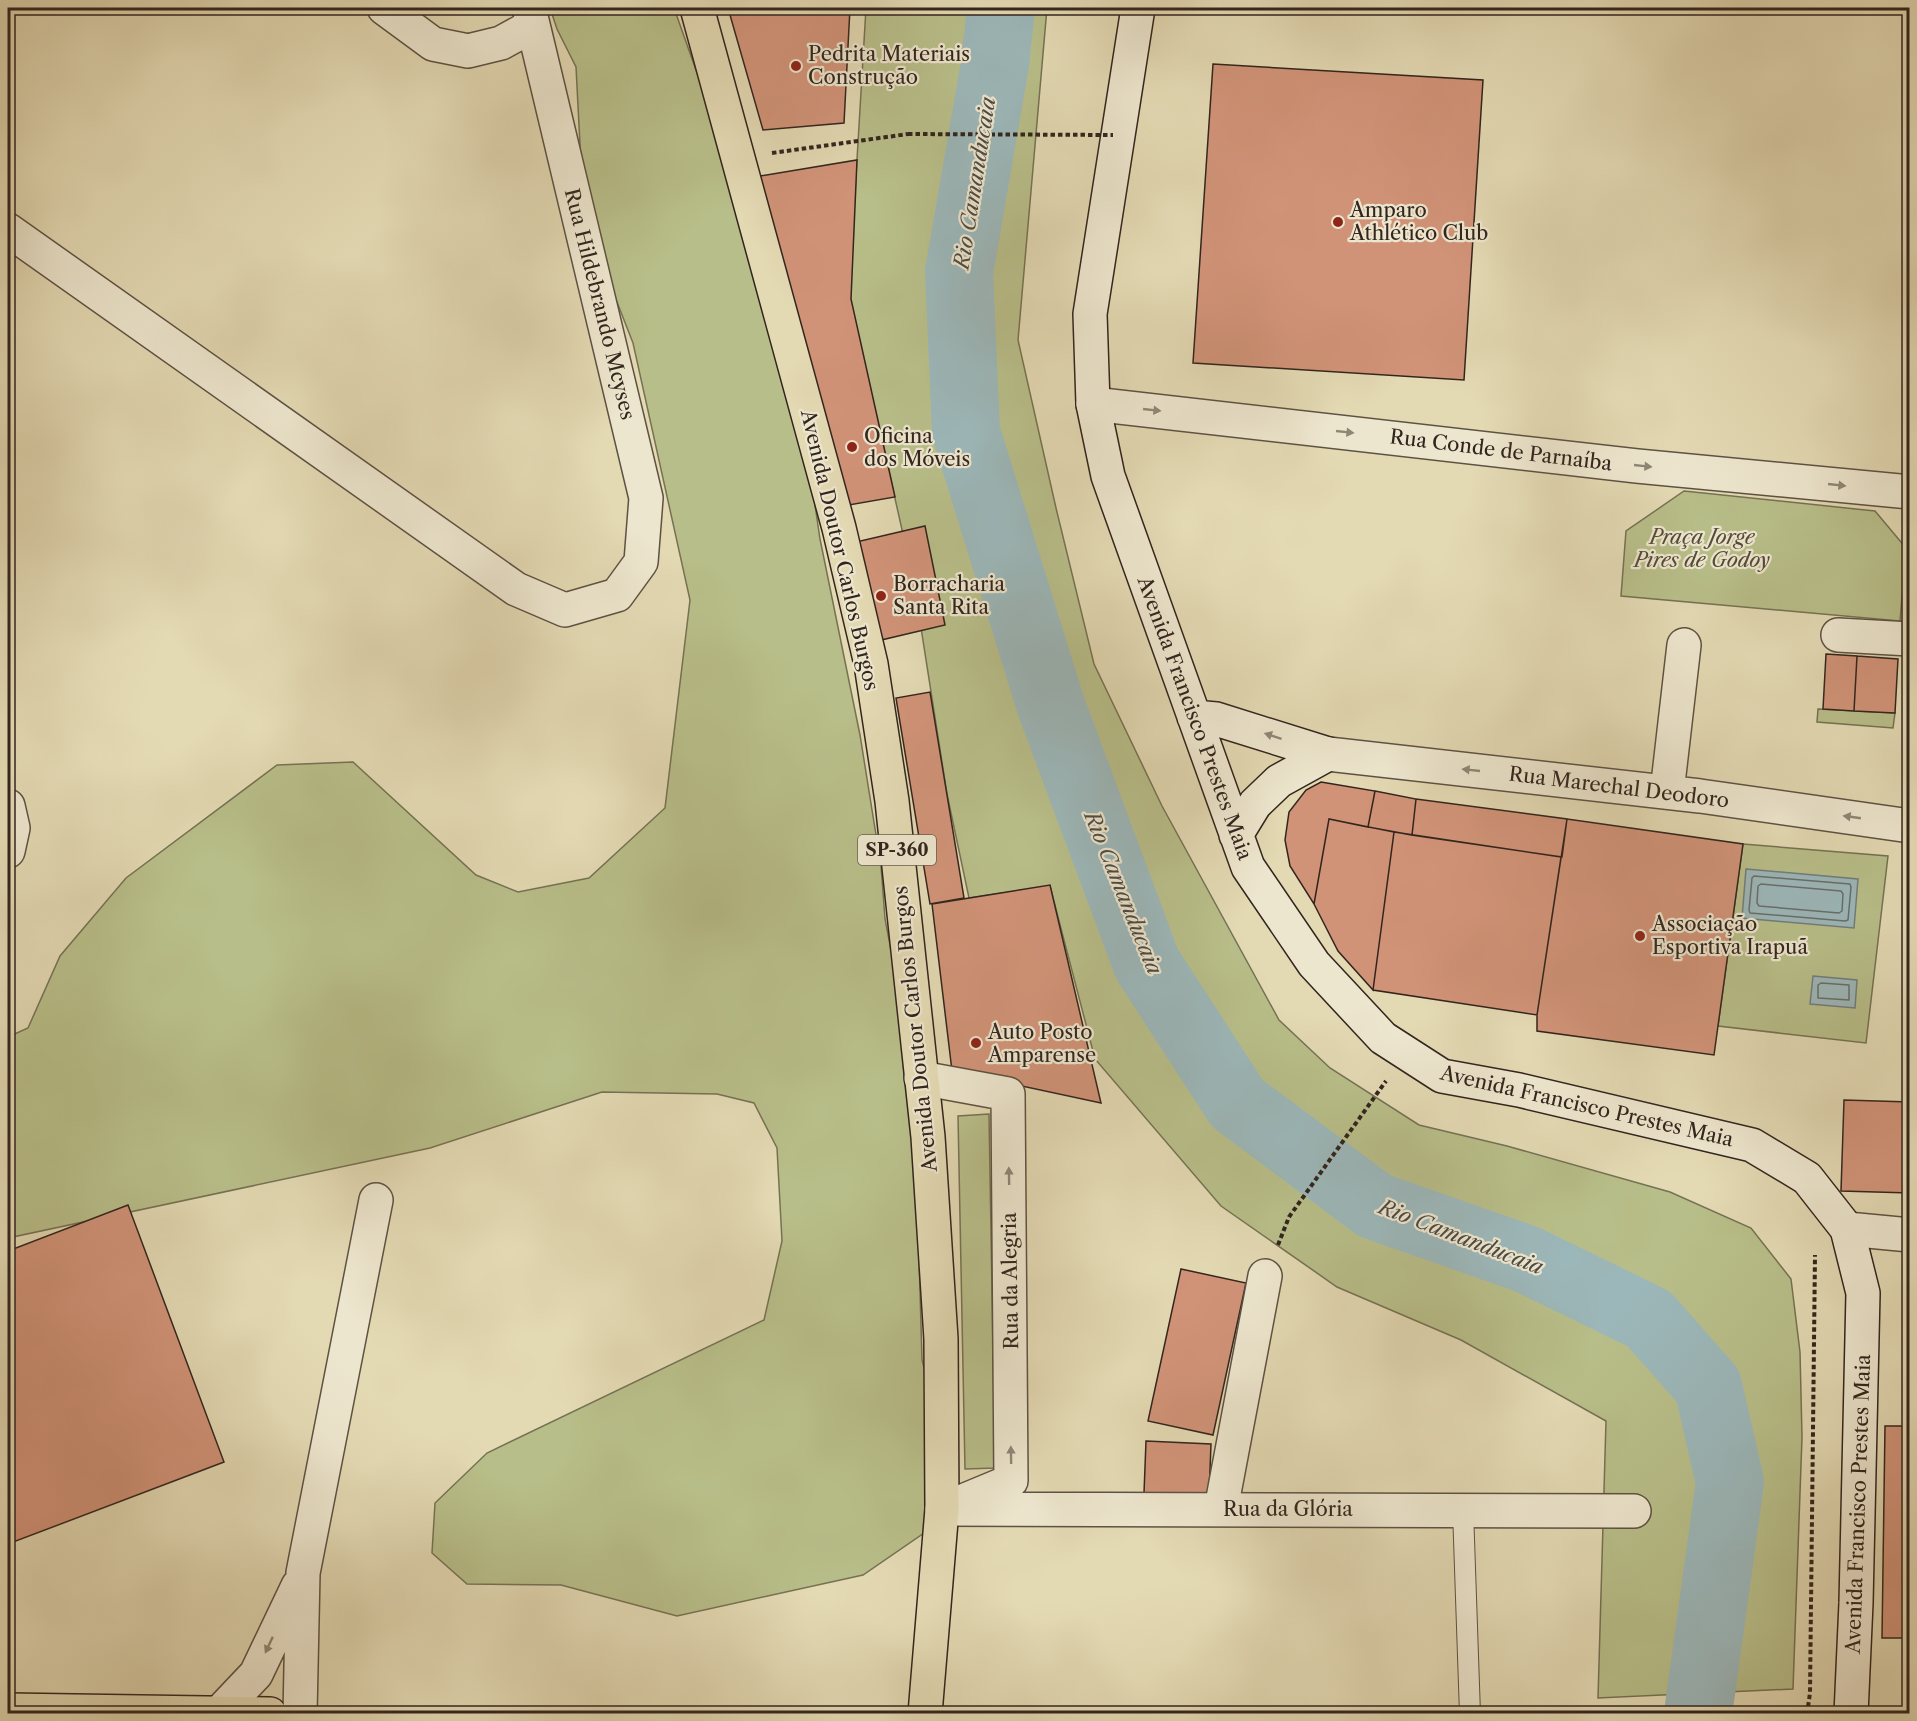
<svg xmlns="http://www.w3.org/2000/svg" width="1917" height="1721" font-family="'Libre Caslon Text',serif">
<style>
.green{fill:#b8be89;stroke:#757254;stroke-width:1.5}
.water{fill:#9cb7b9;stroke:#727d7b;stroke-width:1.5}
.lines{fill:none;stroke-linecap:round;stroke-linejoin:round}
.shore{stroke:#676e6c;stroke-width:1.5}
.river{stroke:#9cb7b9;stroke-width:68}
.building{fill:#d19378;stroke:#32251e;stroke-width:1.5}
.lane-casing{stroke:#5e5243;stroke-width:22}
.street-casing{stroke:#5e5243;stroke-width:36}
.secondary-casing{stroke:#32251e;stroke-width:36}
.primary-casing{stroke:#32251e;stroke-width:36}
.path{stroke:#32251e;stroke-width:4;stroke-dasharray:4.5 3;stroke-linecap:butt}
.lane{stroke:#ede6ce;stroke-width:20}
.street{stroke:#ede6ce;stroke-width:33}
.secondary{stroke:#ede6ce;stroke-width:33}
.primary{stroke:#e3d9b3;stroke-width:33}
.path-bridge{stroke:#32251e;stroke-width:4;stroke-dasharray:4.5 3;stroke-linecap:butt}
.oneway{fill:#908676}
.poi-dot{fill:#8f2418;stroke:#ede6ce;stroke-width:2}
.labels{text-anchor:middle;stroke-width:4.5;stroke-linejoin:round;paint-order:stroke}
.shield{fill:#ede6ce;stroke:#6a5f53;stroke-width:1.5}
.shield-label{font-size:18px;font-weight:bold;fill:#32251e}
.poi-label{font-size:20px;fill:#32251e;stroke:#ede6ce;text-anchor:start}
.street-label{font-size:20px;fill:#32251e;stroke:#ede6ce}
.park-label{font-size:20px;font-style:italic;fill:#544b39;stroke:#ede6ce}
.water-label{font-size:21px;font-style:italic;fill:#4c4a45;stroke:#ede6ce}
</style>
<rect width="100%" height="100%" fill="#e3d9b3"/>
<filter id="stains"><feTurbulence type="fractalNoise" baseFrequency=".00333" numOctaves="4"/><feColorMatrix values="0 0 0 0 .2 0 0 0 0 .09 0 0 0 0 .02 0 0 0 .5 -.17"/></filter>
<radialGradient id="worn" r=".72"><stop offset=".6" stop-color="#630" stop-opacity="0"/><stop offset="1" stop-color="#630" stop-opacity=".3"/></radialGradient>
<path class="green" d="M550 8H674L790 335 820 539 860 735 881 866 885 919 909 1044 915 1116 922 1360 942 1436 924 1533 863 1575 677 1616 561 1585 467 1584 432 1553 435 1503 487 1453 764 1320 782 1241 777 1148 754 1103 717 1094 602 1092 430 1148 8 1238V1037L28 1028 60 956 126 878 277 765 353 762 476 875 518 892 589 878 665 808 690 600 633 343 599 256 583 203 576 67 557 29Z
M866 8H1047L1018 340 1056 508 1094 664 1162 806 1279 1020 1330 1068 1419 1125 1507 1146 1670 1192 1751 1228 1791 1279 1800 1352 1802 1437 1793 1689 1598 1698 1606 1421 1461 1340 1337 1287 1221 1206 1095 1059 1050 886 969 898 947 794 914 583 849 294Z
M1684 491 1875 511 1906 548 1900 621 1621 596 1626 531Z
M1818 709 1895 713 1893 728 1817 722Z
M1743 844 1888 856 1866 1043 1718 1026Z
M989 1114 995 1468 965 1469 958 1116Z"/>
<path class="water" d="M1746 869 1858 879 1854 928 1742 918Z
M1813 976 1857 980 1855 1008 1810 1004Z"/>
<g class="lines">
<path class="shore" d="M1754 876 1850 884 1851 887 1848 920 1845 921 1750 913 1749 910 1752 878Z
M1761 884 1841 891 1843 894 1842 911 1839 913 1759 906 1757 903 1758 886Z
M1821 983 1849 985V1000L1818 998V985Z"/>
<path class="river" d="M1001 8 995 64 959 272 966 432 1051 706 1147 964 1237 1103 1375 1206 1526 1259 1649 1319 1708 1386 1730 1482 1698 1714"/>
</g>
<path class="building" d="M728 8H850L844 123 763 130Z
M1213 64 1483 80 1464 380 1193 363Z
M857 160 851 299 895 497 849 505 760 176Z
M925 526 945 625 877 641 856 542Z
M1826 654 1857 656 1854 711 1823 709Z
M1857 656 1898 659 1895 713 1854 711Z
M930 692 964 898 930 904 896 698Z
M1321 782 1375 791 1368 827 1329 819 1314 904 1290 866 1285 840 1289 812 1306 790Z
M1375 791 1416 799 1412 835 1368 827Z
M1416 799 1567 819 1562 857 1412 835Z
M1329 819 1394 832 1373 990 1338 951 1314 904Z
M1567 819 1743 844 1714 1055 1537 1031V1015Z
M1394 832 1561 857 1537 1015 1373 990Z
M1050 885 1101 1103 952 1071 932 904Z
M1844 1100 1910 1102V1193L1841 1191Z
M128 1205 224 1462 8 1544V1251Z
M1181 1269 1246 1283 1213 1435 1148 1421Z
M1885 1426H1910V1638H1882Z
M1146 1441 1211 1444 1209 1496 1144 1493Z"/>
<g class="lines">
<defs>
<path id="lane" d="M1463 1510 1470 1714"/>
<path id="street" d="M384 8 433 44 468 51 501 43 532 26
M8 230 516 589 565 610 617 595 641 562 646 498 529 8
M1093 404 1637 466 1910 492
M1838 635 1910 639
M1328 754 1700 796 1910 826
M1667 792 1684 645
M8 806 13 828 8 851
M921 1078 1008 1094 1011 1481 958 1503
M1847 1229 1910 1235
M942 1509 1634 1511
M1221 1509 1265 1276
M220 1712 256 1674 298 1586
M300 1714 303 1573 376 1200"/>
<path id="secondary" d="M1138 8 1090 314 1093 404 1108 476 1248 867 1314 964 1383 1038 1442 1076 1519 1090 1752 1145 1807 1178 1847 1229 1863 1293 1856 1603 1851 1714
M1194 717 1216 719 1328 754
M1236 835 1255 804 1279 781 1328 754"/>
<path id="primary" d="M697 8 839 528 871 664 892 801 928 1137 941 1339 942 1509 925 1714
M8 1710 270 1714"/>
</defs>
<use href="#lane" class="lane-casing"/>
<use href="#street" class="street-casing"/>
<use href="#secondary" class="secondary-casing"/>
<use href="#primary" class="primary-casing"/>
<path class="path" d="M772 153 908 134
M1278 1245 1289 1217 1386 1081
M1807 1714 1810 1693 1815 1255"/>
<use href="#lane" class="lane"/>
<use href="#street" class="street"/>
<use href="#secondary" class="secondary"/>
<use href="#primary" class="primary"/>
<path class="path-bridge" d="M908 134 1113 135"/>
</g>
<defs><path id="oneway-solid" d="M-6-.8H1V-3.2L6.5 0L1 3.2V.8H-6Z" transform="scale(1.5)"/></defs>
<g class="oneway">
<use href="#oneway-solid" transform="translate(1152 410) rotate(6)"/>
<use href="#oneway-solid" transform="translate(1345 432) rotate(6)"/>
<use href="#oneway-solid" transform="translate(1643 466) rotate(6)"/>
<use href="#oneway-solid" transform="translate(1837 485) rotate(6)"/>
<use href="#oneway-solid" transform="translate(1273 736) rotate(-162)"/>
<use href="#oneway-solid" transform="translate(1471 770) rotate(-174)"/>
<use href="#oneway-solid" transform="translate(1852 817) rotate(-172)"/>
<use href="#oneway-solid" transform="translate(1009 1176) rotate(-91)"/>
<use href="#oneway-solid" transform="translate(1011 1455) rotate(-91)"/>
<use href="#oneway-solid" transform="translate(269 1645) rotate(115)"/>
</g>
<g class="poi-dot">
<circle cx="796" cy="66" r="6"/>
<circle cx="1338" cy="222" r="6"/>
<circle cx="852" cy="447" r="6"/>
<circle cx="881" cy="596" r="6"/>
<circle cx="1640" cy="936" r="6"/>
<circle cx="976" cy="1043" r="6"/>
</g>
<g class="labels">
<rect class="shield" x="858" y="835" width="78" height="30" rx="4.5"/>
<g class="shield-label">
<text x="897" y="856">SP-360</text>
</g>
<g class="poi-label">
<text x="808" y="61">Pedrita Materiais<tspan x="808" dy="23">Construção</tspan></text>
<text x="1350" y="217">Amparo<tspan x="1350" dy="23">Athlético Club</tspan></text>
<text x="864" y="443">Oficina<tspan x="864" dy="23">dos Móveis</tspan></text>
<text x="893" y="591">Borracharia<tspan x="893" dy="23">Santa Rita</tspan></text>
<text x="1652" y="931">Associação<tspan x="1652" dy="23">Esportiva Irapuã</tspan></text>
<text x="988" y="1039">Auto Posto<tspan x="988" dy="23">Amparense</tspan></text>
</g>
<g class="street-label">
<text transform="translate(600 304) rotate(76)" y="7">Rua Hildebrando Mcyses</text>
<text transform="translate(1501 450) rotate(7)" y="7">Rua Conde de Parnaíba</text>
<text transform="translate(840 550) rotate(77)" y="7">Avenida Doutor Carlos Burgos</text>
<text transform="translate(1195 718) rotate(70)" y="7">Avenida Francisco Prestes Maia</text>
<text transform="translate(1619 787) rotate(7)" y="7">Rua Marechal Deodoro</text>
<text transform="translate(915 1029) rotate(-96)" y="7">Avenida Doutor Carlos Burgos</text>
<text transform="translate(1587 1106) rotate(13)" y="7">Avenida Francisco Prestes Maia</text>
<text transform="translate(1010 1281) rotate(-91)" y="7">Rua da Alegria</text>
<text transform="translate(1858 1504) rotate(-88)" y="7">Avenida Francisco Prestes Maia</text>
<text x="1288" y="1516">Rua da Glória</text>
</g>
<g class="park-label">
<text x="1702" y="544">Praça Jorge<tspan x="1702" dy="23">Pires de Godoy</tspan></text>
</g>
<g class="water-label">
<text transform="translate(975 183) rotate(-81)" y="7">Rio Camanducaia</text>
<text transform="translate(1123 893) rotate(68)" y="7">Rio Camanducaia</text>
<text transform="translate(1461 1237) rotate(21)" y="7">Rio Camanducaia</text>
</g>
</g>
<rect width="1917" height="1721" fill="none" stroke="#e3d9b3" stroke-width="30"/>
<rect x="9" y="9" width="1899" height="1703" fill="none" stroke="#32251e" stroke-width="3"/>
<rect x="15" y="15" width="1887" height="1691" fill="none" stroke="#32251e" stroke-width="1.5"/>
<rect width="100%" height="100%" filter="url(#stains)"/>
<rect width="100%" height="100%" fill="url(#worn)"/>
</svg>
